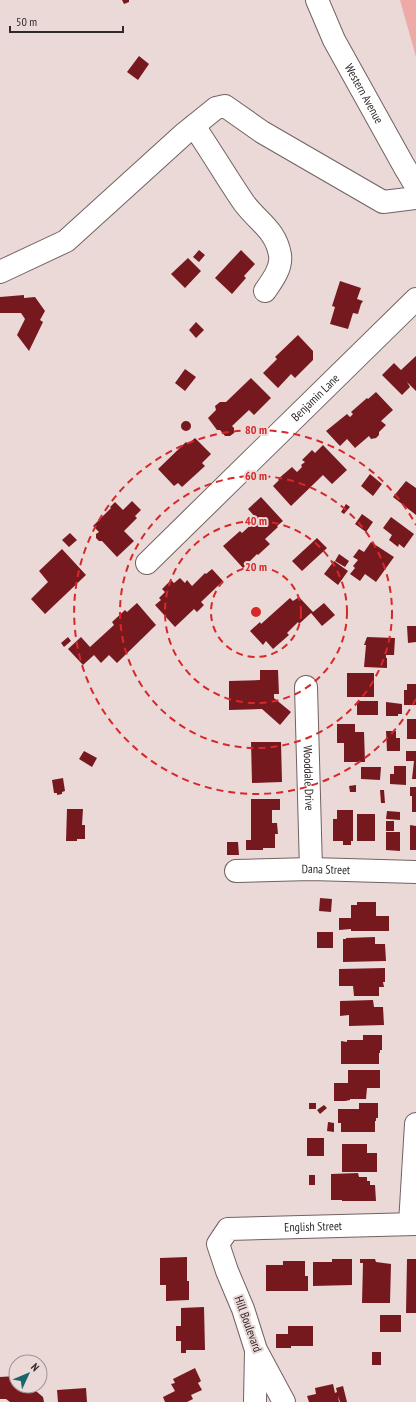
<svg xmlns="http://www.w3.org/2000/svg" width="416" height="1402" font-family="'PT Sans Narrow',sans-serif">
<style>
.green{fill:#eeaaa6}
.building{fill:#76191f}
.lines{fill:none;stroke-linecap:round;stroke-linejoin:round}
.minor-casing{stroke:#716261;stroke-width:24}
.minor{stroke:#fff;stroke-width:22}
.ring{fill:none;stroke:#d62828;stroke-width:2;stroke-dasharray:7 5}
.labels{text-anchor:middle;stroke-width:4;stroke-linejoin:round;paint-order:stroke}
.street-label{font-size:12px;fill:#302929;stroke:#ebd9d8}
.centre{fill:#d62828;stroke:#ebd9d8;stroke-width:2}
.ring-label{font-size:12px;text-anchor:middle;font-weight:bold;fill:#d62828;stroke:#ebd9d8;stroke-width:4;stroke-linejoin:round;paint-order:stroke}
</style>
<rect width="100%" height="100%" fill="#ebd9d8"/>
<path class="green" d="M400 0H416V57Z"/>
<path class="building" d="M122 0H129V2L124 4Z
M139 56 149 64 138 80 127 72Z
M199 250 205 255 199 262 193 257Z
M241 250 255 264 244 276 246 278 232 294 215 278Z
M188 258 201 271 185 288 171 274Z
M340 281 361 288 357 299 363 301 361 304 358 314 353 313 348 329 330 324 335 307 332 306Z
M24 295V298L35 297 45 311 40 320 43 322 29 351 17 335 25 319 21 313H0V297Z
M196 322 204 330 196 338 189 330Z
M298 335 313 351V360L295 378 291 374 278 388 263 373 277 359 275 357Z
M416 356V391L407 382 410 387 402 395 382 375 394 363 401 370Z
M185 369 196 377 185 391 175 383Z
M251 378 271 398 254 415 249 410 232 426 234 428V433L230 436H225L220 430H217L208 418 216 410 215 406 220 402H226Z
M376 392 393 410 381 421 386 425 379 432V435L376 438 371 439 369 436 355 448 347 439 340 446 326 431 347 414 350 417 353 414 351 412 367 398 368 399Z
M181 426a5 5 0 1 1 10 0a5 5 0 1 1-10 0Z
M195 438 211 454 202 463 205 466 182 487 178 483 174 486 158 469 186 442 188 444Z
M323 445 347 470 332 484 323 475 291 506 273 486 279 480 278 479 292 467 297 472 302 467 301 465 305 462 302 460 312 450 315 453Z
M370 474 382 484 373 496 361 486Z
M406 481 416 488V515L393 497Z
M261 497 283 521 277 526 278 527 265 539 270 544 258 555 257 554 243 568 223 546 240 531 242 533 257 519 248 509Z
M132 501 141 510 135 516 137 518 124 531 134 541 117 557 102 541H99L96 538V534L99 532 93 526 111 508 110 507 115 502 123 510Z
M346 504 350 507 344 514 341 512Z
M362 514 373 522 366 532 355 524Z
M391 517 414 534 404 548 399 544 398 547 389 540 392 535 383 528Z
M70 533 77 540 69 547 62 540Z
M317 538 327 548 302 571 292 561Z
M371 542 394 557 376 582 365 574 360 581 350 574 355 568 353 566 358 560 353 557 359 549 364 552Z
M62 549 86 575 45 614 31 599 48 582 39 571Z
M339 554 349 561 345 567 335 561Z
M334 561 348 571 338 585 324 574Z
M212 569 223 581 201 602 204 605 197 612 194 609 175 627 155 605 161 600 159 598 165 592 162 589 171 580 174 583 180 578 185 583 187 580 192 586 205 573 206 574Z
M299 597 313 612 324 603 335 615 322 626 311 613 299 624 298 622 287 633 289 635 273 649 266 641 263 645 250 631 260 622 261 624 290 598 293 601Z
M137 603 156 625 117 663 109 655 101 663 94 655 83 665 68 649 81 637 90 647 114 625 112 622 125 610 127 612Z
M407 626H416V642L408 643Z
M68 637 71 641 64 647 61 643Z
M367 637 395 638 394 655H386V658H387V668L364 667 366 645H364Z
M260 670H278L279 694H274V698L291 712 280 725 262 709 229 710V681L260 680Z
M347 673H374V697H347Z
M407 684H416V705H404V690H407Z
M357 701H378V715H357Z
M386 702 402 704V714H398V716H386Z
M407 719H416V739H407Z
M337 724H355V732H364L365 762H344V743H337Z
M386 731H396V738H400V751H387Z
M251 742H281L282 782 252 783Z
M84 751 97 758 92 767 79 759Z
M406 751H416V779H412L414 761H406Z
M394 766H406V785L390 784V774H394Z
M361 767H381L380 780 361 779Z
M63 778 65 791 62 792V794L57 795V793H54L52 780Z
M356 785V792H350L349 786Z
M410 787H416V812H412V796H410Z
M380 790H384L385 803H381Z
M251 799H280V810H272V823H277L278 834H275V848H263V850H246V840H251Z
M67 809H83L82 825H85V839H77V841H66Z
M337 810H353V841H351V845H343V841H333V819H337Z
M387 811 400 812V820L386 819Z
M357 814H375V841H357Z
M386 821H394V831H386Z
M410 825 416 826V850H410Z
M386 832H400V851L386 850Z
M227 842H238L239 855H227Z
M320 898 332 899 331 912 319 911Z
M357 902H376V916H389V931H351V929L339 930V918H351V905H357Z
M317 932H333V948H317Z
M375 937V944H385L386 961 343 962V939H346V938Z
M385 968V982H383L384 987H379V996H354L353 986H339V969Z
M373 1000 374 1007H383L384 1025 349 1026V1015L340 1016V1001Z
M363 1035H382V1050H380V1053H379V1064H341V1041L347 1042V1040H363Z
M348 1070H380V1088H367L366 1099H350V1100L345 1101H334V1083H348Z
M309 1103H316V1109H309Z
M359 1103H378V1118H376V1121H375V1132H341V1123H338V1109H359Z
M324 1105 327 1108 320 1114 317 1110Z
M328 1122 334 1123V1132L327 1131Z
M307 1138H324V1156H307Z
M342 1144H367V1153H377V1172H342Z
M358 1173 359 1177H367V1181H370V1185H375L376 1201H342V1200H331V1174Z
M309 1175H315V1185H309Z
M187 1257V1281H189V1300L166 1301V1285H160V1258Z
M332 1259H352V1285L313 1286V1262H332Z
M360 1259H375L376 1262 391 1264 390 1303H362L363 1263H360Z
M407 1259H416V1313H406Z
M283 1261H305V1276H308V1291H266V1265H283Z
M204 1307 205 1350H186V1353H181V1341H176V1326H181V1308Z
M380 1315H401V1332H380Z
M288 1326H313V1346H291V1348H276V1334H288Z
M372 1352H381V1365H372Z
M195 1368 201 1381 198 1383 202 1390 191 1395 193 1399 187 1402H165L163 1397 175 1391 171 1384 175 1383 173 1379Z
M16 1376V1386H30L43 1397 44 1402H10L6 1399H0V1377Z
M333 1384 335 1393 337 1392 336 1388 343 1386 347 1402H340L338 1396 339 1402H309L307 1396 316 1394 315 1388Z
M86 1388 87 1402H58L57 1390Z"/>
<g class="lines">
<defs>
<g id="minor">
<path id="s1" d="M317 0 334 40 404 166 416 186"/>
<path d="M194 126C211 151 227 178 244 203 258 222 276 230 280 255 282 268 272 281 265 291"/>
<path d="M0 272 66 241 185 133 216 108 225 106 262 132 383 202 416 198"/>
<path id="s2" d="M147 563 416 299"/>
<path id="s3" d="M306 687 311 869"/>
<path id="s4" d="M236 871 311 869 416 872"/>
<path d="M410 1224 416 1124"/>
<path d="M255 1402 256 1351"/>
<path id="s5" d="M284 1402 256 1350 243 1309 227 1271 218 1244 228 1229 416 1224"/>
</g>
</defs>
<use href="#minor" class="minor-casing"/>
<use href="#minor" class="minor"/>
</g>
<g class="ring">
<circle cx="256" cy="612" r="45"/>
<circle cx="256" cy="612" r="91"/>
<circle cx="256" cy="612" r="136"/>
<path d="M416 699A182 182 0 1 1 416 525"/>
</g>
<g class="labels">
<g class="street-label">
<text dy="4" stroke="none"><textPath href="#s1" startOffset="105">Western Avenue</textPath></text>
<text dy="4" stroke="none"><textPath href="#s2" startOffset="236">Benjamin Lane</textPath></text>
<text dy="4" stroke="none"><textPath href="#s3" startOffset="91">Wooddale Drive</textPath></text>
<text dy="4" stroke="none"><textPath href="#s4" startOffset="90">Dana Street</textPath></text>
<text dy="4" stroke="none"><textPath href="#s5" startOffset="275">English Street</textPath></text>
<text transform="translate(248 1324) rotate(70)" y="4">Hill Boulevard</text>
</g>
</g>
<circle cx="256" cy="612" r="6" class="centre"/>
<g class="ring-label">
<text x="256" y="434">80 m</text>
<text x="256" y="480">60 m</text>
<text x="256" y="525">40 m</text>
<text x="256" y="571">20 m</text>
</g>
<g transform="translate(28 1374) rotate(46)"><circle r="19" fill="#ebd9d8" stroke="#a09392"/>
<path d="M0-3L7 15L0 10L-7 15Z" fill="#19666c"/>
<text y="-6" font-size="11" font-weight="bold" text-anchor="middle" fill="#302929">N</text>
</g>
<path d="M10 26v6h113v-6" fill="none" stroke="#302929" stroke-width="2"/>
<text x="16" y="26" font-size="12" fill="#302929" stroke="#ebd9d8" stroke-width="3" paint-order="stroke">50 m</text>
</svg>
